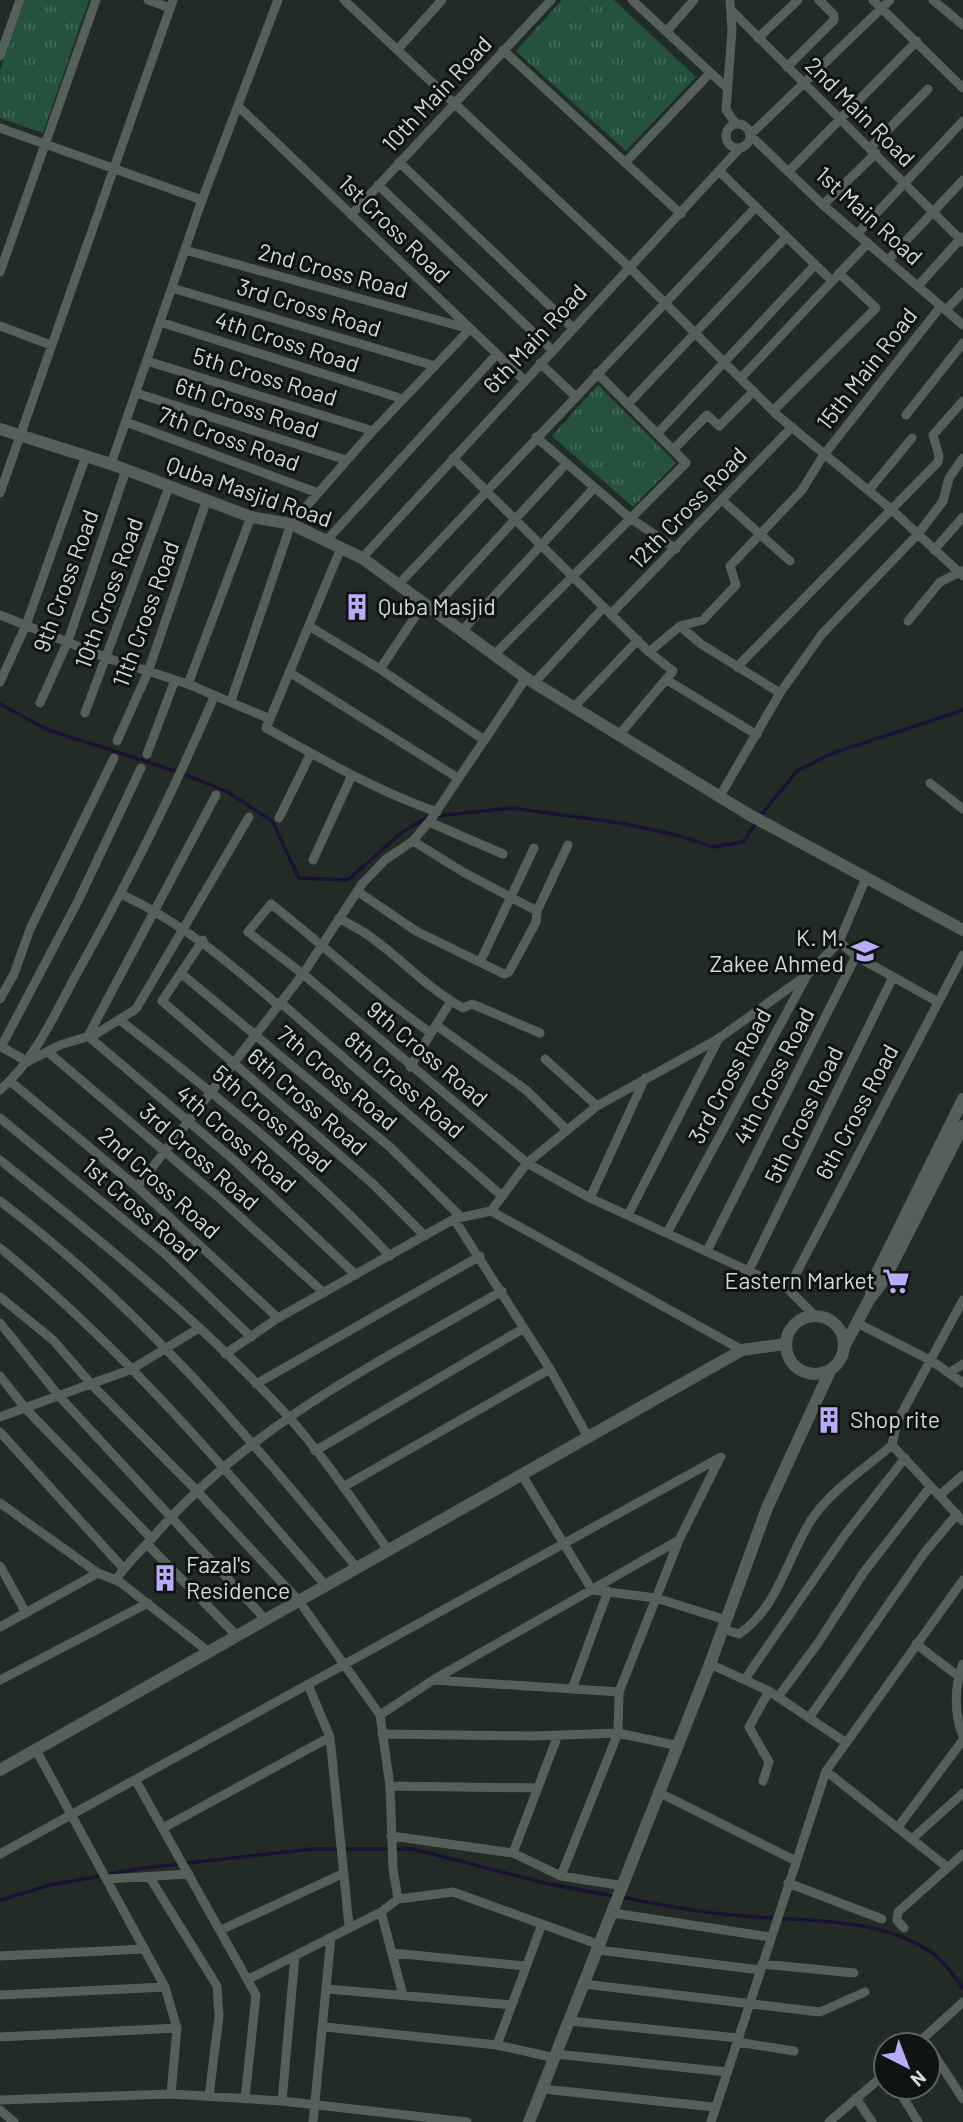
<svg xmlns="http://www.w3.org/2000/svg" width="963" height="2122" font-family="Barlow,sans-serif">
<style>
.park{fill:url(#park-tufts)}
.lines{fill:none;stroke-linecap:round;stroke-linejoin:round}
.stream{stroke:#1b1137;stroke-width:3.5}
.street{stroke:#55605b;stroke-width:9}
.secondary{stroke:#55605b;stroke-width:12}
.labels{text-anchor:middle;stroke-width:6;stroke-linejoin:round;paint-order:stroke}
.street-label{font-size:23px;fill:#d4dad7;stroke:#0f1311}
.poi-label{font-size:23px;fill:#d4dad7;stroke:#0f1311;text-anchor:start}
</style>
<defs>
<pattern id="park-tufts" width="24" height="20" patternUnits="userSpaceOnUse" patternTransform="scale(1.75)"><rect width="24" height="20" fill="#25523f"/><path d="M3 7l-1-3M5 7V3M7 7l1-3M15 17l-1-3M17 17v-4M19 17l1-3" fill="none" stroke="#446a5a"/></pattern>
</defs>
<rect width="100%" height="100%" fill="#222c27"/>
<path class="park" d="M25 0H89L43 133 0 118V70Z
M562 0H614L696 77 626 151 516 51Z
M598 385 676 463 633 507 552 436Z"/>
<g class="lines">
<path class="stream" d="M0 704 46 729 181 773 226 791 272 821 299 878 348 880 401 833 428 817
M436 816 512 808 620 823 677 835 713 847 743 842 756 823
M760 816 797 771 830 754 963 710
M621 1897C658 1904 694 1912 732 1915 796 1922 875 1914 931 1952 943 1960 954 1976 963 1988
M0 1900 50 1885 144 1868 312 1849H413L549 1884 613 1896"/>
<path class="street" d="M148 0 170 8
M344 0 629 267 777 415 892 510 963 576
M632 0 726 87
M730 0 732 30 726 110 736 124
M873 0 963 88
M890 0 750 135 823 205 963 325
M933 0 963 25
M731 10 963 242
M667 31 694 0
M758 38 798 0
M397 50 442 0
M503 50 681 214
M0 56 20 0
M787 67 834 20V15L819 0
M238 106 524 380
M726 136a12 12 0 1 1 24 0a12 12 0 1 1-24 0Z
M0 128 202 200
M871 147 928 89
M399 162 572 327
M625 163 710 73
M719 171 832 281
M789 171 917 41
M378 185 552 350
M823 205 876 153
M351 215 551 0
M857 234 963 121
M185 250 470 329 369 435 291 524 231 701
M888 260 963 180
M0 272 96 0
M918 286 962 237
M172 288 435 366
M946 310 963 292
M160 322 403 399
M0 326 51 345
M147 361 373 431
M540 363 575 396
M741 378 868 243
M136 393 346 460
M628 404 786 237
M774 410 876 308 839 273
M906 415 963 343
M126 422 318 493
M657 434 815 265
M536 437 630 518 676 549
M673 450 707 415 719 426 754 391
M453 458 649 652 673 671 619 735
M111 464 202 200 278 0
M869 490 912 438
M0 493 173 0
M722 500 790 561
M326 541 497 354
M934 550 963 517
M362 558 739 149
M398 585 756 207
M431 611 566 464
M611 614 792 427
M0 615 107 658 188 684 270 719 266 728C322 759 376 791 437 812
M908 621 940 582 962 571
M309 626 380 669 484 740
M680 626 701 644 780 693
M461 632 594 488
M649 652 680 626 703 620 736 585 730 566 802 490 823 456 941 306
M494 655 686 463 597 373
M737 667 938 462 939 456 933 435 963 401
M380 669 423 605
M289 672 458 778
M667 680 757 735
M0 682 26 625 86 456
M534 683 604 607
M188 684 251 517
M40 703 68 641 126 470
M574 707 638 640
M85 713 169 487
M270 719 341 548
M117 741 148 672 207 499
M147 754 175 680
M930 783 963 809
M216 795 88 1036 235 1161 356 1275
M720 796 780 693 822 634 918 534 943 501 949 478 963 458
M279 818 311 753
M429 822 503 854
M313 860 352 775
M357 891 416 931 504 974 509 972 536 922 537 911 463 872 413 841
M121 894C184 924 226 960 278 1005
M537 911 568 845
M339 918C350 925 362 930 372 938 404 961 428 989 463 1008L472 1004 540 1033
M203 940 162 1001 373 1184 425 1236
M839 942 856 956 938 1002
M480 962 534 848
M183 975 390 1147 461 1217
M0 999 14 974 30 929 114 758
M280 1002 502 1196
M121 1021C215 1094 308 1169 390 1256
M436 1025 526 1090 567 1130
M431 1033C375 994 325 946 271 904L248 932 303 974 527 1163 590 1198 788 1289 815 1316
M0 1046 28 1062
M1 1047 78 901 141 768
M48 1052 217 1196 324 1293
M545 1059 597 1106
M29 1061 60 1045 96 1034 136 1009 249 817
M410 1067 451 1001
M10 1081 137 1187 278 1318
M0 1090C35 1060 54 1015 76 975 127 884 173 793 214 697
M0 1118 164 1253 251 1337
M0 1160C99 1239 200 1321 286 1414 324 1456 356 1505 388 1550
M137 1187 303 974 362 884 385 860 413 841 432 818 526 678
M590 1198 645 1078
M0 1201C138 1305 248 1435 357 1568
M491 1211 742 1350
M628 1215 718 1040
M454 1219 550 1369 588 1437
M667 1233 805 979
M0 1248C122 1347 224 1467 326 1586
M707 1251 856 956
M749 1270 893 977
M788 1289 963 955
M0 1297 53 1340 92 1385 198 1492 299 1601 380 1715 390 1786 393 1869 398 1899
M963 1300 897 1422 892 1445 963 1521
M0 1323 59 1396 266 1620
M857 1323 932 1361 963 1383
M225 1354 278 1318 454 1219 491 1211 527 1163 597 1106 718 1039 807 975 839 942 866 878
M949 1373 963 1364
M0 1376 25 1408 152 1539
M256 1384 480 1256
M0 1417 132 1369 199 1328
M0 1432 123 1568
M315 1451 524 1328
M522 1475 592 1590 656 1598 726 1620
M343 1487 550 1369
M940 1495 963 1475
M0 1503 98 1573 120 1582 209 1652
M147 1544 237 1636
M0 1566 26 1613
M116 1580C126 1563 141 1551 154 1536 251 1424 376 1364 502 1291
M0 1627 98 1573
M723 1629 739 1634C778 1607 786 1561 810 1522 829 1491 865 1469 892 1445
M916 1644 958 1676
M710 1664 769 1691 845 1742
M963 1664C954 1686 954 1715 963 1736
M745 1679 844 1536 905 1458
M0 1680 148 1603
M433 1680 619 1692
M308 1685 330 1737 349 1926
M572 1689 608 1591
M778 1697 818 1643 864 1572 931 1486
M380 1715 433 1680 679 1540
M809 1718 925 1552 957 1514
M382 1734 535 1736 618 1733 679 1746
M36 1750 165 1987 177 2028 171 2094
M826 1771 947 1867
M136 1781 256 1995 245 2099
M763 1781 769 1762 749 1727 769 1691
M390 1786 537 1788
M660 1793 796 1861
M898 1827 963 1740
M163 1828 330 1737
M391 1836 513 1853 561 1876 624 1886
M913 1838 963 1793
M513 1853 558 1735
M0 1854 721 1457
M561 1876 618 1733 619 1692 679 1540 720 1458
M150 1878 217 1986 219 2016 209 2096
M107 1879 189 1874
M788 1883 882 1919
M381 1912 403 1995
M613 1913 770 1937
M904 1928 897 1920 898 1912 963 1854
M221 1930 342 1874
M598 1950 760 1970
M392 1953 526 1966
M0 1956 145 1949
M762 1964 854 1973
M249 1979 381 1912 398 1899 453 1892 600 1945
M584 1984 820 2012 865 1992
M327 1989 512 2005
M0 1995 165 1987
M570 2021 738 2038
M325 2027 497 2045 555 2058
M0 2037 177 2028
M737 2042 794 2051
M497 2045 542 1924
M916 2045 963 2002
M928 2045 963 2099
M556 2054 727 2072
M897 2087 918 2122
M543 2089 714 2107
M856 2098 872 2122
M0 2100 171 2094 282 2101 467 2122
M282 2101 295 1956
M0 2110 14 2122
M313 2122 331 1937
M711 2122 826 1771 963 1580
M829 2122 886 2073"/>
<path class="secondary" d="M0 429 111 464 251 517 291 524 362 558 526 678 748 814 963 930
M871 1293 876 1275 963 1099
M786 1345a29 29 0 1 1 58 0a29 29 0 1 1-58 0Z
M844 1347 869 1300 884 1280 963 1126
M0 1770 742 1350 785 1344
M529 2122 710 1664 767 1508 830 1371"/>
</g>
<defs>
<symbol id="building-bare" viewBox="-9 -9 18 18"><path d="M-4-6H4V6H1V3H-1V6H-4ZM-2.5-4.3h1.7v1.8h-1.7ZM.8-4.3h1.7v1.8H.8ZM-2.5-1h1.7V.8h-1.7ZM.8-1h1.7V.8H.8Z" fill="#b8abf7" stroke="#0f1311" stroke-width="2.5" paint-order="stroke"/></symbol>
<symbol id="school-bare" viewBox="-9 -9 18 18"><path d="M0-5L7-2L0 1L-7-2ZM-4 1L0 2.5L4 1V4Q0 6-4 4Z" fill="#b8abf7" stroke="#0f1311" stroke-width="2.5" paint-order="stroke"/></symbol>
<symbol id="supermarket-bare" viewBox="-9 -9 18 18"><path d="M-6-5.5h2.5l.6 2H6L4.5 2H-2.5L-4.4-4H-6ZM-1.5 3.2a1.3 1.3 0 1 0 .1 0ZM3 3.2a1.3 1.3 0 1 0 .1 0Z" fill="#b8abf7" stroke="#0f1311" stroke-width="2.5" paint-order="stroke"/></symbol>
</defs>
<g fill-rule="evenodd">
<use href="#building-bare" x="338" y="588" width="38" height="38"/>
<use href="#school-bare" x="846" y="932" width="38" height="38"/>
<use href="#supermarket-bare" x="877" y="1262" width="38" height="38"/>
<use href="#building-bare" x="810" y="1401" width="38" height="38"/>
<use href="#building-bare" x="146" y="1559" width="38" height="38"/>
</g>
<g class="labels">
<g class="street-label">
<text transform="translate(437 94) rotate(-47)" y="8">10th Main Road</text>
<text transform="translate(860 112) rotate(45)" y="8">2nd Main Road</text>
<text transform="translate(869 216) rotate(42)" y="8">1st Main Road</text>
<text transform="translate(394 229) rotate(44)" y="8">1st Cross Road</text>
<text transform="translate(333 271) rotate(15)" y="8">2nd Cross Road</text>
<text transform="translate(309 308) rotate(17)" y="8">3rd Cross Road</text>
<text transform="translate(535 339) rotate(-47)" y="8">6th Main Road</text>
<text transform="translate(287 342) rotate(18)" y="8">4th Cross Road</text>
<text transform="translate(867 369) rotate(-52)" y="8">15th Main Road</text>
<text transform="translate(265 377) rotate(17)" y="8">5th Cross Road</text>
<text transform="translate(247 408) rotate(18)" y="8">6th Cross Road</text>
<text transform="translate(229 439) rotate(20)" y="8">7th Cross Road</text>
<text transform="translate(249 492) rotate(19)" y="8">Quba Masjid Road</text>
<text transform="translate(688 508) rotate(-46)" y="8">12th Cross Road</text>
<text transform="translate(66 581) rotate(-70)" y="8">9th Cross Road</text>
<text transform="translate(109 593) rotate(-70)" y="8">10th Cross Road</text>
<text transform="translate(146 614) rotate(-70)" y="8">11th Cross Road</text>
<text transform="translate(427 1054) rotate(40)" y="8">9th Cross Road</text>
<text transform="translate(730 1076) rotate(-62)" y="8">3rd Cross Road</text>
<text transform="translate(774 1076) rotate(-63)" y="8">4th Cross Road</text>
<text transform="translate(337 1078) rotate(40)" y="8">7th Cross Road</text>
<text transform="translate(404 1085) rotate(41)" y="8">8th Cross Road</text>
<text transform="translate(307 1102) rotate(41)" y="8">6th Cross Road</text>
<text transform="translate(857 1112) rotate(-62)" y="8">6th Cross Road</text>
<text transform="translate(804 1115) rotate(-64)" y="8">5th Cross Road</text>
<text transform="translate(272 1119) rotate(41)" y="8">5th Cross Road</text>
<text transform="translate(236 1139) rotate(41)" y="8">4th Cross Road</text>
<text transform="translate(199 1157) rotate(41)" y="8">3rd Cross Road</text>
<text transform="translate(159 1183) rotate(42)" y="8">2nd Cross Road</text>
<text transform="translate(140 1210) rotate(41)" y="8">1st Cross Road</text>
</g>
<g class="poi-label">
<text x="378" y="615">Quba Masjid</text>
<text x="844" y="946" text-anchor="end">K. M.<tspan x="844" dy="26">Zakee Ahmed</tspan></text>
<text x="875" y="1289" text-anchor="end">Eastern Market</text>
<text x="850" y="1428">Shop rite</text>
<text x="186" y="1573">Fazal's<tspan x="186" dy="26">Residence</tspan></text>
</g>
</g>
<g transform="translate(907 2066) rotate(138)"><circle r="33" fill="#0f1311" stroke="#5e6360" stroke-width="2"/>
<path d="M0-5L12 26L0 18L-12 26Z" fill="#b8abf7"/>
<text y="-10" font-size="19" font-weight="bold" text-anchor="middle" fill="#d4dad7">N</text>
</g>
</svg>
